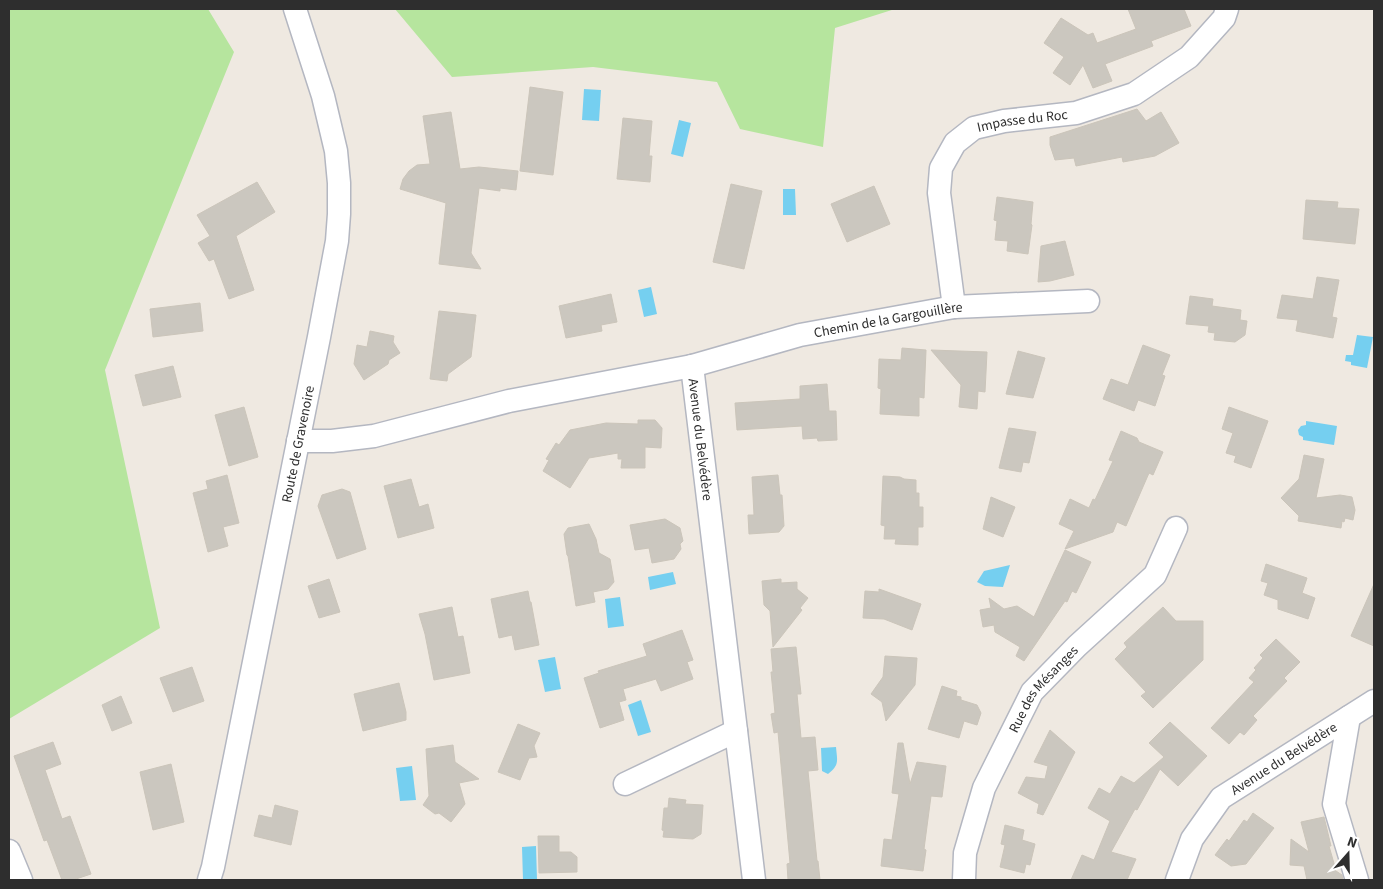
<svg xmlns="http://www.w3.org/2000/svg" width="1383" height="889" font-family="'Source Sans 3',sans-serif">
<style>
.green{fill:#b6e59e}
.water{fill:#75cff0}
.building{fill:#cbc7bf;stroke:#cbc5ba}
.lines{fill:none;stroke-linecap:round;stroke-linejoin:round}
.minor-casing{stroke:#b4b7c1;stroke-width:25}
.minor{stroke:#fff;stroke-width:22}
.labels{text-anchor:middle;stroke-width:5;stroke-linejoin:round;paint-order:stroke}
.street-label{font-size:14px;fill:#2e2e2e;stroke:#fff}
</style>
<rect width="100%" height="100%" fill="#efe9e1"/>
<path class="green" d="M9 9H208L234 52 105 370 160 628 9 719Z
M395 9H895L835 28 823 147 740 129 717 82 593 67 452 77Z"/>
<path class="water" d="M584 89 601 90 599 121 582 120Z
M679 120 691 123 683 157 671 154Z
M783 189H795L796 215H783Z
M651 287 657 314 644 317 638 290Z
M1357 335 1373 337 1367 368 1351 365V362L1345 361 1346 355H1353Z
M1306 421 1337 426 1334 445 1303 440V437L1299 435 1298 430 1301 426 1306 425Z
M1010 565 1003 587 985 586 977 582 984 571Z
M673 572 676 584 650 590 648 577Z
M620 597 624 626 608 628 605 599Z
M555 657 561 689 545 692 538 660Z
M641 700 651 732 638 736 628 705Z
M836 747C837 760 840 765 828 774L822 771 821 748Z
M412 766 416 800 400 801 396 768Z
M536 846 537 880H523L522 847Z"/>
<path class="building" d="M1128 9H1184L1191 26 1151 41 1153 46 1105 64 1112 81 1093 88 1083 65 1070 85 1053 73 1064 57 1044 43 1061 18 1088 35 1093 33 1097 43 1136 29Z
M530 87 563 92 553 175 520 171Z
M1137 109 1146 121 1161 112 1179 143 1155 156 1123 162 1122 157 1076 166 1074 158 1055 160 1050 145V137Z
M451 112 460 169 479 167 518 171 516 190 500 188V191L479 188 471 253 481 269 439 264 446 203 400 189 403 179 409 171 417 165 430 164 423 116Z
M623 118 652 121 649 156H652L650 182 617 179Z
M257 182 275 212 236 236 254 290 229 299 214 259 209 261 198 243 210 236 197 215Z
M731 184 762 191 744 269 713 262Z
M874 186 890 224 847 242 831 204Z
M997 197 1033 202 1031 224 1032 225 1028 254 1007 251 1008 241 995 240 997 221 994 220Z
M1306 200 1338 202 1337 208 1359 209 1355 244 1303 239Z
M1065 241 1074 275 1050 281 1038 282 1041 246Z
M1317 277 1339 280 1332 317 1337 318 1333 338 1296 331 1298 320 1277 318 1282 295 1313 299Z
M611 294 617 322 601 325 602 331 566 338 559 306Z
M1190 296 1213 299 1212 306 1241 310 1240 320 1247 321 1245 335 1235 342 1214 340 1215 333 1208 332 1209 326 1186 324Z
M200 303 203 331 153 337 150 309Z
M439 311 476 315 471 357 448 374 447 381 430 379Z
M370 331 394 336 393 342 400 353 389 360 388 364 364 380 354 364 357 345 367 347Z
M1143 345 1170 355 1162 375 1165 376 1155 406 1138 400 1134 411 1103 399 1111 379 1128 385Z
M902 348 926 350 924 398 919 397V416L880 414 881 389 878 388 879 359 901 360Z
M931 350 987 352 985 392 978 391 977 409 959 407 961 385Z
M1018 351 1045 358 1033 398 1006 394Z
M173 366 181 397 143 406 135 375Z
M827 384 829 411H836L837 440 818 441 817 438 803 439 802 426 737 430 735 403 800 399V386Z
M244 407 258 457 229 466 215 415Z
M1229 407 1268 421 1251 468 1234 462 1236 456 1226 453 1233 433 1222 429Z
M638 420H655L662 428 661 448 645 447V468H621L622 459H618V453L589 458 570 488 543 471 549 460 546 459 556 443 559 445 570 430 606 423 638 424Z
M1009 428 1036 432 1029 463 1023 462 1021 472 999 468Z
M1121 431 1137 438 1139 442 1163 452 1153 475 1149 473 1126 526 1117 522 1113 532 1065 549 1074 531 1059 524 1070 499 1089 508 1093 499 1095 500 1113 461 1109 460Z
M1304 455 1324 459 1316 498 1340 495 1352 497 1355 510 1353 520 1345 518 1344 522 1342 521 1341 528 1298 521 1299 516 1281 498 1299 479Z
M227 475 239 523 223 527 228 546 208 552 193 493 208 489 206 481Z
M778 475 780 495H782L784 526 779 532 749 534 748 515H754L752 477Z
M883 476 900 477 904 479 916 480V493H919V507H923V527H918V545L895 544 896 539H884L885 526 881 525Z
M411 479 419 507 428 504 434 528 398 538 384 486Z
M342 489 350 492 366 549 337 559 318 506 322 495Z
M991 497 1015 507 1003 537 983 529Z
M665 519 680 528 683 541 680 544 681 549 674 559 652 563 649 548 635 550 630 525Z
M589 524 596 539 599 553 610 559 614 582 608 589 593 592 595 602 576 606 568 556 567 555 564 534 568 528Z
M1065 550 1091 562 1076 593 1072 591 1067 602 1065 601 1024 661 1016 656 1020 647 995 632 994 625 983 627 980 610 991 608 989 598 1004 609 1017 606 1034 617Z
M1266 564 1307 578 1302 593 1315 598 1308 619 1278 609V600L1264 595 1268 583 1261 581Z
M329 579 340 612 319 618 308 586Z
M781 579V583L797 582V589L808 598 800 608 802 610 773 647 770 611 764 605 762 581Z
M1374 584V646L1351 636Z
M879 589 921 604 912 630 884 619 863 618 865 591 879 592Z
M528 591 530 602H531L539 645 515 650 512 635 499 638 491 599Z
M452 607 458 637 463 636 470 673 434 680 425 634 419 614Z
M1163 607 1176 621H1203V660L1153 708 1141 696 1146 692 1115 659 1127 647 1124 643Z
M682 630 693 660 687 662 693 679 661 691 656 679 623 689 626 700 619 702 624 720 600 728 584 678 599 673 598 671 647 656 643 644Z
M1276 639 1300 662 1284 678 1287 681 1253 716 1257 720 1244 735 1240 732 1229 744 1211 728 1254 682 1249 678 1256 670 1254 668 1263 658 1260 655Z
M796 647 801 694H797L801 738 815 737 818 770 808 771 817 861H818L820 880H788L787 864 790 863 778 732 774 733 771 714 775 713 771 672H773L771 649Z
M885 656 917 658 915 685 886 721 882 702 871 694 883 677Z
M192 667 204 701 173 712 160 678Z
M399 683 406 712V720L363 731 354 694Z
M942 686 957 691 956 696 961 697V700L977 705 981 713 977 725 964 721 959 738 928 729Z
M121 696 132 723 112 731 102 705Z
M1170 722 1207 756 1178 786 1160 769 1137 810 1135 809 1111 852 1136 859 1127 880H1071L1082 855 1094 860 1110 821 1088 808 1099 788 1110 794 1121 776 1134 783 1164 757 1149 743Z
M518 724 540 733 534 746 537 757 529 758 520 780 498 772Z
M1050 730 1075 752 1043 815 1037 813 1039 804 1018 793 1026 777 1045 779 1048 766 1034 762Z
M53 742 61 764 45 770 62 819 70 816 91 874 73 880H62L47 840 44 841 14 756Z
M898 743H903L910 784 917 762 946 766 942 797 931 796 924 849 926 850 923 871 881 866 884 839 892 840 899 794 892 793Z
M453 745 455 762 479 779 459 783 465 804 451 822 439 813 435 814 423 805 429 796 426 749Z
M171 764 184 822 153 830 140 772Z
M669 798 686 800 685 804 703 805 701 834 693 839 663 837 664 831 662 830 664 808H668Z
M275 805 298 811 291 845 254 836 259 815 272 818Z
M1253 813 1274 828 1246 864 1231 866 1215 855 1227 839 1229 841 1244 820 1247 822Z
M1324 817 1331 846H1329L1335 867 1333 869 1342 875 1343 880H1307L1304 866 1290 865 1291 839 1309 852 1301 822Z
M1005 825 1024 830 1022 840 1035 844 1030 865 1026 864 1024 873 1000 867 1005 845 1001 844Z
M538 836H559V852H571L577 857V872L539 873Z"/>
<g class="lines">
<defs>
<g id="minor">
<path id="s1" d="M954 307 939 193 941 168 955 143 974 128 1004 121 1076 113 1134 94 1189 57 1224 18 1227 9"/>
<path id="s2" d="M692 366 754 880"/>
<path id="s3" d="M298 441H332L374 436 509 401 692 366 800 335 954 307 1088 301"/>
<path d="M1349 717 1334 804 1357 880"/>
<path d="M625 784 736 731"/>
<path d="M9 851 21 880"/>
<path id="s4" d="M209 880 213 867 319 337 337 241 339 214V183L336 151 323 96 295 9"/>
<path id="s5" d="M964 880 965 853 984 788 1032 692 1077 646 1155 575 1176 528"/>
<path id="s6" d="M1177 880 1192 839 1221 798 1374 701"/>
</g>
</defs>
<use href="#minor" class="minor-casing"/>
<use href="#minor" class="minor"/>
</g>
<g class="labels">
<g class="street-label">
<text dy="5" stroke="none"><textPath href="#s1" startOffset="242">Impasse du Roc</textPath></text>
<text dy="5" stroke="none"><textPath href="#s3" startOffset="604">Chemin de la Gargouillère</textPath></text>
<text dy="5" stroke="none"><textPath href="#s2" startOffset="74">Avenue du Belvédère</textPath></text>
<text dy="5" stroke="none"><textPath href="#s4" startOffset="445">Route de Gravenoire</textPath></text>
<text dy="5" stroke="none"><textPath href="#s5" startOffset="211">Rue des Mésanges</textPath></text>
<text dy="5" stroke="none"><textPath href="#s6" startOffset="168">Avenue du Belvédère</textPath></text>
</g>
</g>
<rect width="1383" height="889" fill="none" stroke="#2e2e2e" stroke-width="20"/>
<g transform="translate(1348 854) rotate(20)" stroke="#ffffff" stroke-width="4" paint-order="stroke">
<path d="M0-4L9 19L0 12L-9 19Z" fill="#2e2e2e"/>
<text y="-8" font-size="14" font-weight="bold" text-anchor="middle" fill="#2e2e2e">N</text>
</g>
</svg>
